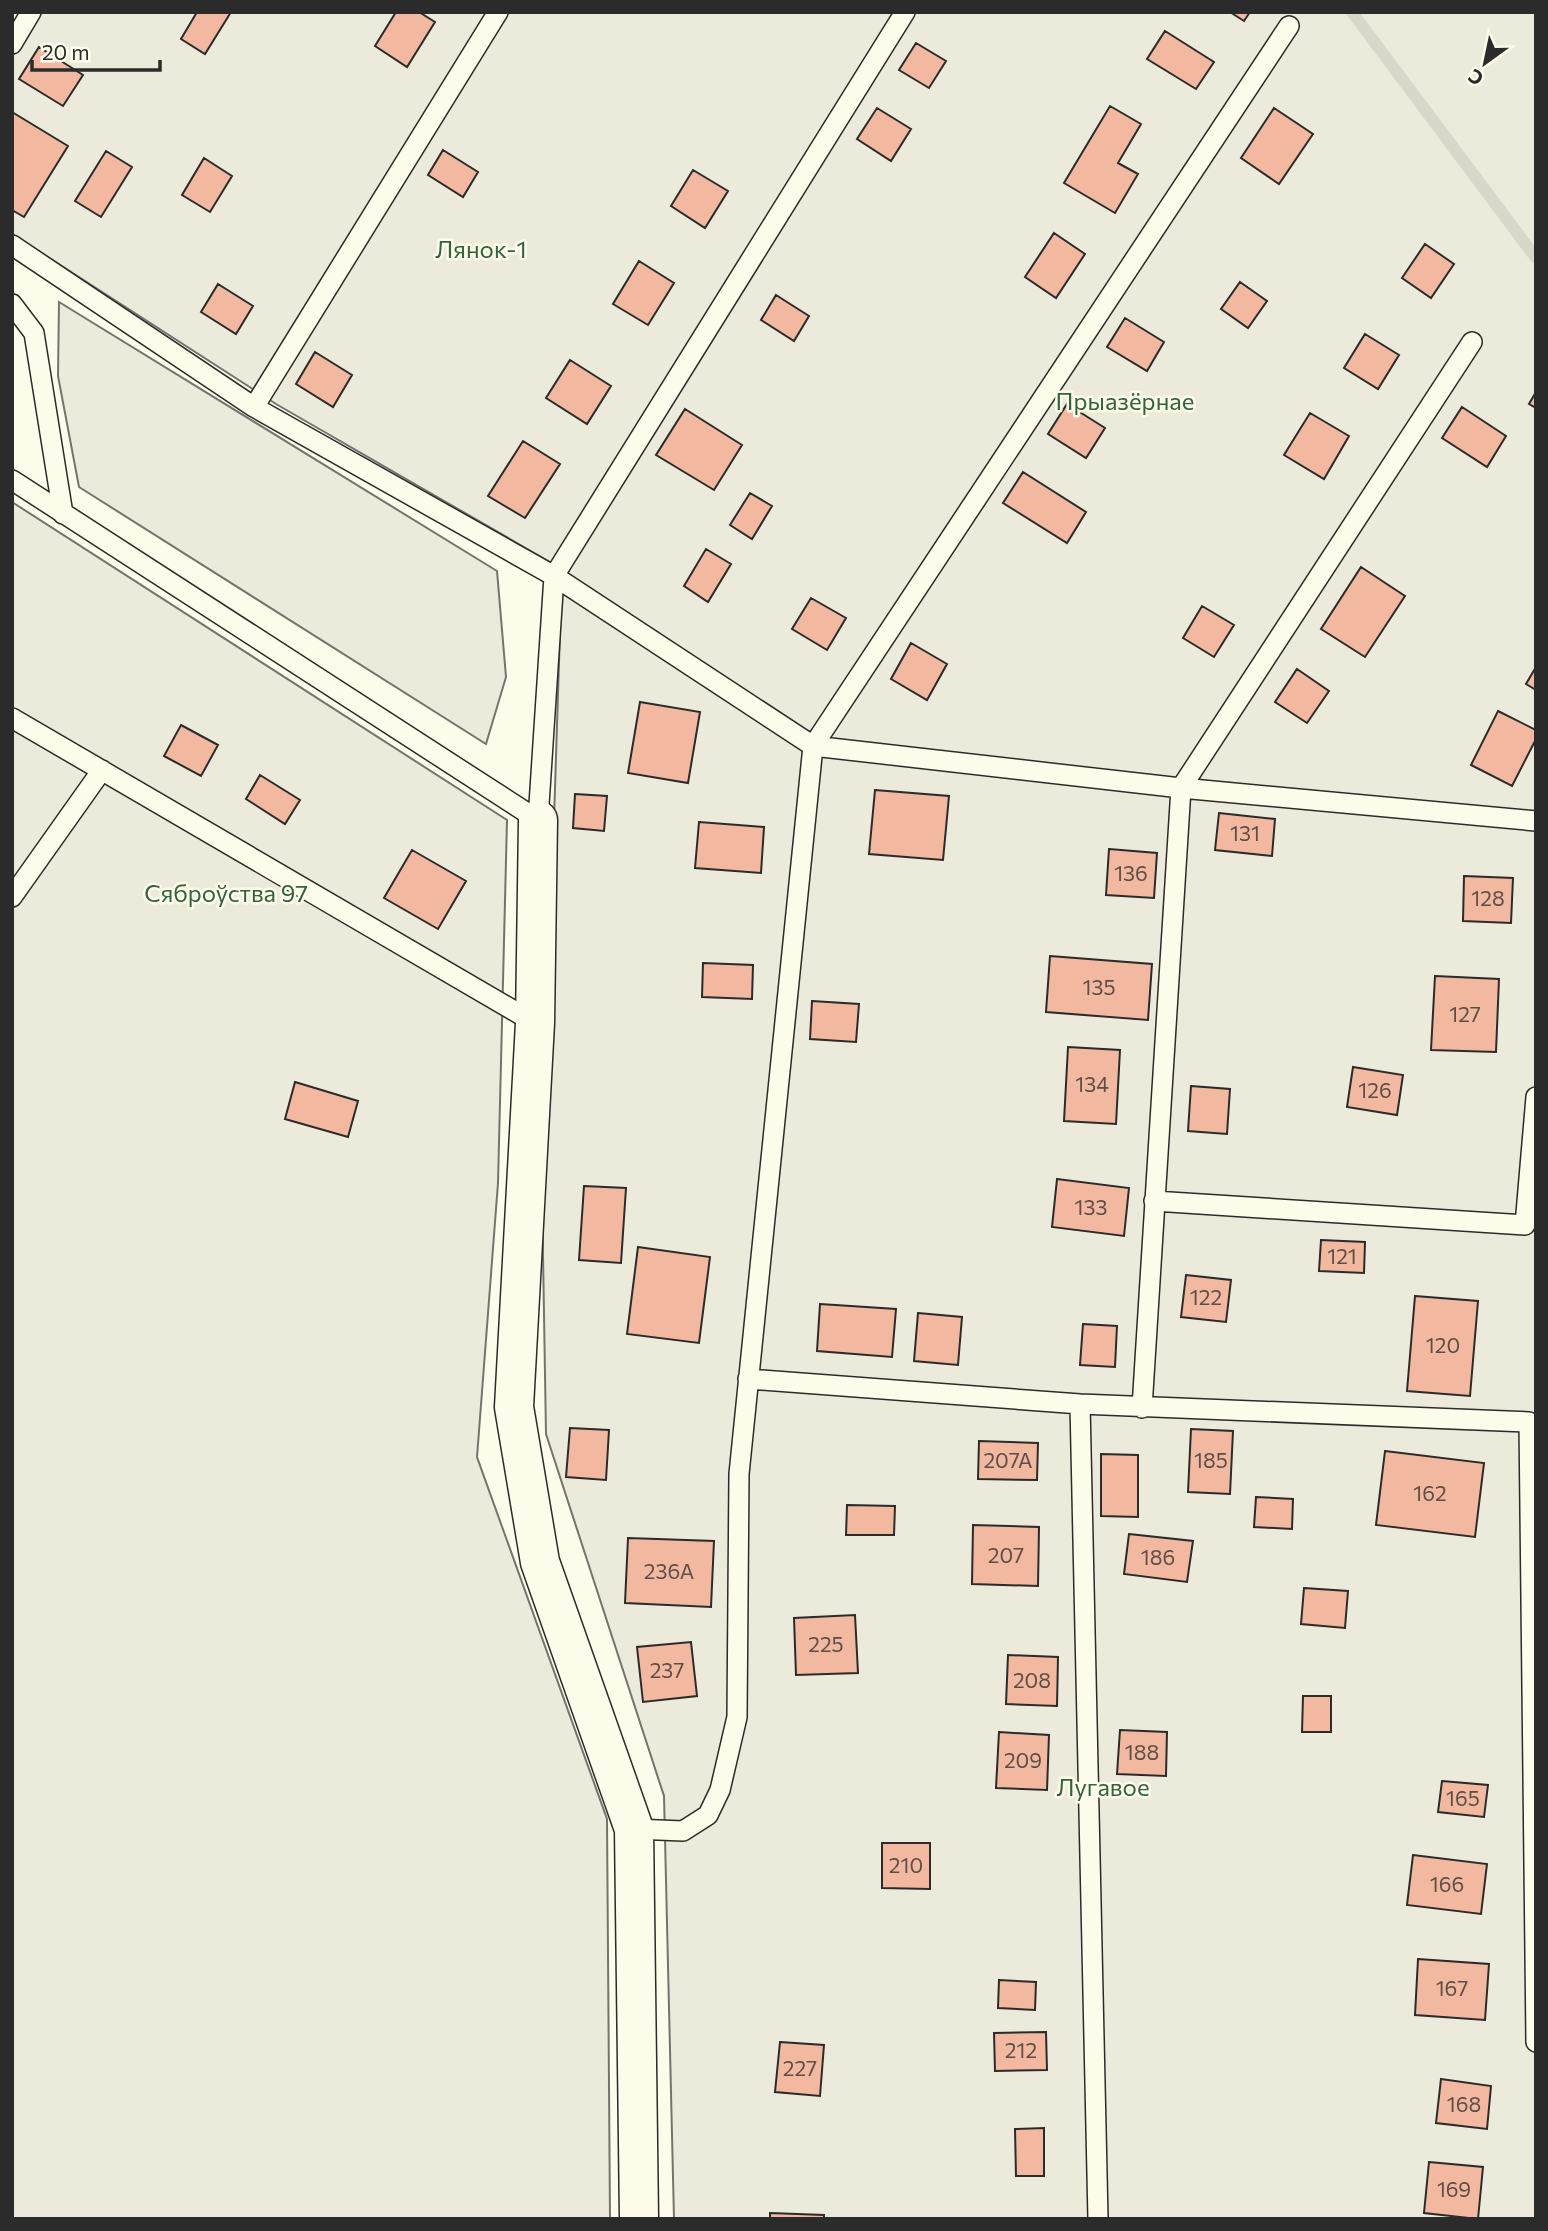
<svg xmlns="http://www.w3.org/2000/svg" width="1548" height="2231" font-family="Commissioner,sans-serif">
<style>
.green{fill:#ecebdb;stroke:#74746e;stroke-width:2}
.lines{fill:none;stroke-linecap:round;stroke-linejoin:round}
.stream{stroke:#d8d7c9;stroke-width:12}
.building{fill:#f2b8a0;stroke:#2b2b2b;stroke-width:2}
.service-casing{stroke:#2b2b2b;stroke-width:22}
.minor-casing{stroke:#2b2b2b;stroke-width:41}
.service{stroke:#fdfbea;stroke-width:19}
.minor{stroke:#fdfbea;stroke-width:38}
.labels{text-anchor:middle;stroke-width:5;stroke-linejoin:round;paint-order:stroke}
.number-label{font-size:21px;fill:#5d4e48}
.park-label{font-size:24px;fill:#34623c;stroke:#fdfbea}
</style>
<rect width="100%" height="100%" fill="#fdfbea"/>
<path class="green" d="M12 12H1536V2219H674L664 1796 546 1434 542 1194 562 569 276 404 12 234Z
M59 302 497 571 506 677 486 744 79 487 58 376Z
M12 502 507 820 498 1183 477 1457 607 1819 610 2219H12Z"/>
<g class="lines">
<path class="stream" d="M1352 12 1536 258"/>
</g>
<path class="building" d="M197 12H231L205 54 181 39Z
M396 12H419L435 22 407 67 375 46Z
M1230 12H1250L1244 21Z
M1165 31 1214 62 1196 89 1147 59Z
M916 43 946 61 929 88 899 70Z
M39 47 83 75 63 106 19 79Z
M1110 106 1141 124 1118 163 1138 174 1115 213 1064 183Z
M877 108 911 129 891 161 857 139Z
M1274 108 1313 134 1279 184 1241 158Z
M12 112 68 146 24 217 12 210Z
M443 150 478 172 463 197 428 175Z
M106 151 132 167 101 217 75 201Z
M204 158 232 176 210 212 182 195Z
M693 170 728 191 705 228 671 206Z
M1054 233 1085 254 1056 298 1025 277Z
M1425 244 1454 264 1431 298 1402 278Z
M639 261 674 283 648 325 613 304Z
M1240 282 1267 301 1248 328 1221 309Z
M218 284 253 306 236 334 201 312Z
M776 295 809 316 794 341 761 320Z
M1125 318 1164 342 1147 371 1107 347Z
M1365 334 1399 355 1378 389 1344 368Z
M315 352 352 375 333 407 296 384Z
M570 360 611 386 587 424 546 398Z
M1536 392V408L1529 404Z
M1067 404 1105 428 1086 458 1048 434Z
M1462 407 1506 436 1487 467 1442 438Z
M685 409 742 445 714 490 656 455Z
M1310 413 1349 436 1324 479 1284 455Z
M523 441 560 464 525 518 488 496Z
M1023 472 1086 512 1067 543 1003 503Z
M750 493 772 506 752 539 730 525Z
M706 549 731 564 708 602 684 586Z
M1361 567 1405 596 1365 657 1321 629Z
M811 598 846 618 827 650 792 629Z
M1202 606 1234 625 1214 657 1183 638Z
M911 643 947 664 927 700 891 679Z
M1536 667V690L1526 684Z
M1297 669 1329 691 1307 723 1275 702Z
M640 702 700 712 688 783 628 773Z
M1498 711 1536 730V739L1512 786 1471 765Z
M181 725 218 745 201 776 164 756Z
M260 775 300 800 285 824 246 799Z
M875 790 949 796 943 860 869 854Z
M575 794 607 796 604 831 573 828Z
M1219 813 1275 819 1272 856 1215 850Z
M699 822 764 827 761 873 695 868Z
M1109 849 1157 853 1154 898 1106 895Z
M412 850 466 881 438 929 384 898Z
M1464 876 1513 878 1511 923 1463 921Z
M1050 956 1152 964 1148 1020 1046 1012Z
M703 963 753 965 752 999 702 997Z
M1435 976 1499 979 1496 1052 1431 1050Z
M812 1001 859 1004 856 1042 810 1039Z
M1068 1047 1120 1050 1116 1124 1064 1121Z
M1353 1067 1403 1075 1397 1115 1347 1107Z
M295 1082 358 1101 348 1137 285 1119Z
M1191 1086 1230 1089 1227 1134 1188 1131Z
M1057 1179 1129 1188 1124 1236 1052 1227Z
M584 1186 626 1188 621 1263 579 1260Z
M1321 1240 1365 1242 1364 1273 1319 1271Z
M638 1247 710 1257 699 1343 627 1334Z
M1186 1275 1231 1280 1226 1322 1181 1317Z
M1415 1296 1478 1301 1470 1396 1407 1391Z
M820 1304 896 1309 892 1357 817 1351Z
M918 1313 962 1317 958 1365 914 1361Z
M1083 1324 1117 1326 1115 1367 1080 1365Z
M570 1428 609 1430 606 1480 566 1477Z
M1191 1429 1233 1431 1230 1494 1188 1492Z
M979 1441 1038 1443 1037 1480 978 1479Z
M1385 1451 1484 1463 1475 1537 1376 1525Z
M1101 1454 1138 1455V1517L1101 1516Z
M1256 1497 1293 1499 1292 1529 1254 1527Z
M847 1505 895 1506 894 1535H846Z
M973 1525 1039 1527 1038 1586 972 1584Z
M1129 1534 1193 1541 1187 1582 1124 1574Z
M628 1538 714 1541 711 1607 625 1603Z
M1304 1588 1348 1591 1345 1628 1301 1624Z
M855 1615 858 1673 796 1675 794 1618Z
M691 1642 697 1696 643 1702 637 1647Z
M1008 1655 1058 1657 1057 1706 1006 1704Z
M1303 1696H1331V1732H1302Z
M1120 1730 1167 1732 1166 1776 1117 1774Z
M999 1732 1049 1735 1047 1790 996 1788Z
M1442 1781 1488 1785 1484 1817 1438 1812Z
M882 1843H930V1889L882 1888Z
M1413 1855 1487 1864 1481 1914 1407 1905Z
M1418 1959 1489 1964 1485 2020 1415 2015Z
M999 1980 1036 1982 1035 2010 998 2008Z
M1046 2032 1047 2070 995 2071 994 2033Z
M780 2042 824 2045 820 2096 775 2092Z
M1441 2079 1491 2086 1487 2129 1436 2123Z
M1044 2128V2176H1016L1015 2129Z
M1429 2162 1483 2167 1478 2219 1424 2213Z
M770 2213 824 2215V2219H770Z"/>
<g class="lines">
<defs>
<path id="service" d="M12 44 31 12
M12 245 254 407 554 576 813 746 1181 788 1536 821
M12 304 34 333 63 514
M254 407 498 12
M12 480 538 820 554 576 905 12
M12 718 535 1023
M12 897 102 770
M1154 1201 1525 1225 1536 1097
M748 1379 1080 1404 1529 1422 1536 2042
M1080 1404 1098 2219
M1142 1408 1181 788 1472 342
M634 1829 683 1831 708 1815 720 1790 737 1717 739 1474 813 746 1289 26"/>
<path id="minor" d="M538 820 535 1023 514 1407 540 1562 634 1829 639 2219"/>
</defs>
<use href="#service" class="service-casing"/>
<use href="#minor" class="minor-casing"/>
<use href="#service" class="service"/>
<use href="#minor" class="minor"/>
</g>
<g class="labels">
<g class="number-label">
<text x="1245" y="841">131</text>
<text x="1131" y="881">136</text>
<text x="1488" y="906">128</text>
<text x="1099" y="995">135</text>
<text x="1465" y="1022">127</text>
<text x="1092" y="1092">134</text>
<text x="1375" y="1098">126</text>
<text x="1091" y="1215">133</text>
<text x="1342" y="1264">121</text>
<text x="1206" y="1305">122</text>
<text x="1443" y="1353">120</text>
<text x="1008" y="1468">207А</text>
<text x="1211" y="1468">185</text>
<text x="1430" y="1501">162</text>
<text x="1006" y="1563">207</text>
<text x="1158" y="1565">186</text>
<text x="669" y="1579">236А</text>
<text x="826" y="1652">225</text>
<text x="667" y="1678">237</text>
<text x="1032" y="1688">208</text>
<text x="1142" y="1760">188</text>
<text x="1023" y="1768">209</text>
<text x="1463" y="1806">165</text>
<text x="906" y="1873">210</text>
<text x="1447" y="1892">166</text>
<text x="1452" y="1996">167</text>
<text x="1021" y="2058">212</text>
<text x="800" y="2076">227</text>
<text x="1464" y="2112">168</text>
<text x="1454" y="2197">169</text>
</g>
<g class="park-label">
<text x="481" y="258">Лянок-1</text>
<text x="1125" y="410">Прыазёрнае</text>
<text x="226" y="902">Сяброўства 97</text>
<text x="1103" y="1796">Лугавое</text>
</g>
</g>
<rect width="1548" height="2231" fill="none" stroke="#2b2b2b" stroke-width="28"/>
<g transform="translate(1485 63) rotate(213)" stroke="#fdfbea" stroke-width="5" paint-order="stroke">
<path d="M0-5L12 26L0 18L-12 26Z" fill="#2b2b2b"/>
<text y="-10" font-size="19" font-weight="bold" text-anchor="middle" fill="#2b2b2b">С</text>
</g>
<path d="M32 60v10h128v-10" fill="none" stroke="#2b2b2b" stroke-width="3.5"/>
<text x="42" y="60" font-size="21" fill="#2b2b2b" stroke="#fdfbea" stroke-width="5" paint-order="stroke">20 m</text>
</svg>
